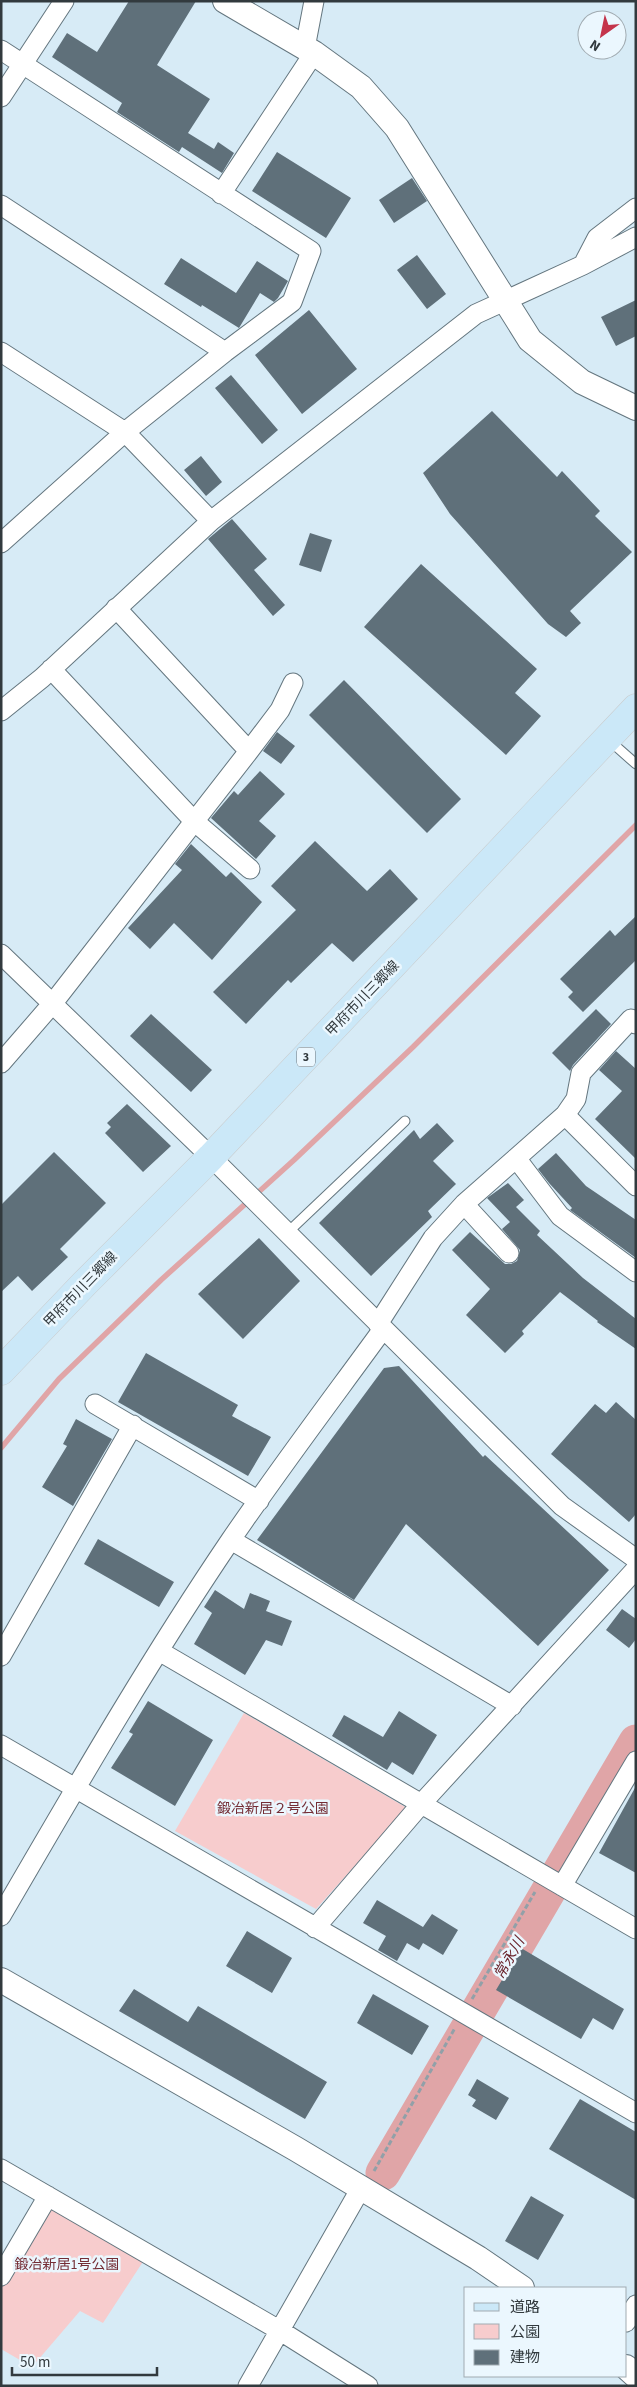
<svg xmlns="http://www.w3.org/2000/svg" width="637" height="2387" font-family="'Source Sans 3','Noto Sans JP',sans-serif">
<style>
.green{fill:#f7cccd}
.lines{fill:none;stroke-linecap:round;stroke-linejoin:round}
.stream{stroke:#e0a5a7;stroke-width:5.5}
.river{stroke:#e0a5a7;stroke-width:35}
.building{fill:#5f707a}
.service-casing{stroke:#64767f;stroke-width:11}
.minor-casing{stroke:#64767f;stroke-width:21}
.tertiary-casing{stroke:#64767f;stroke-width:26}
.primary-casing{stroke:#cacccd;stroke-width:29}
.path{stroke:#91a0a8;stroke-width:3;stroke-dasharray:5 2.5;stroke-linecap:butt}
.service{stroke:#fff;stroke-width:9}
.minor{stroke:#fff;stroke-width:19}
.tertiary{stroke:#fff;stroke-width:24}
.primary{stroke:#cbe8f8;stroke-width:28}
.labels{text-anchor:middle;stroke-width:5;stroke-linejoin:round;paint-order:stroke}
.shield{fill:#ebf7fe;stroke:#6a7378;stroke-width:1}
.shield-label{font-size:12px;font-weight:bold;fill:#323a3e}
.street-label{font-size:14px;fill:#323a3e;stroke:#ebf7fe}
.park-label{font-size:14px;fill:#742d35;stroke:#ebf7fe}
.water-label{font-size:15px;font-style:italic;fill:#6a242c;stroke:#ebf7fe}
</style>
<rect width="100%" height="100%" fill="#d7ebf6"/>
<path class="green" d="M244 1713 407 1808 316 1909 175 1831Z
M48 2196 148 2254 103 2323 80 2311 32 2367 1 2349V2285Z"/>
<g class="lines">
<path class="stream" d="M1 1448 59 1379 161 1280 294 1160 413 1047 636 825"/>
<path class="river" d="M383 2173 636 1742"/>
</g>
<path class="building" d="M129 1H196L157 65 210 99 188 133 214 149 218 142 234 153 222 173 182 147 179 152 117 112 122 103 52 57 67 33 97 52Z
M277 152 351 198 326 238 252 191Z
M412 178 427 201 394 223 379 200Z
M417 255 446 294 427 309 397 270Z
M181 258 236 293 257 261 288 281 278 298 274 302 260 293 239 328 202 305 201 307 164 284Z
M636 300V336L616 346 601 317Z
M309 310 357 369 302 414 255 355Z
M231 375 278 430 262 444 215 388Z
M492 411 557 477 562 471 600 511 595 516 632 552 570 611 581 623 566 637 548 624 450 514 423 473Z
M201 456 222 482 206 496 184 470Z
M232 519 267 559 254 570 285 605 273 616 208 539Z
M310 533 332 540 321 572 299 565Z
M421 564 537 669 515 693 541 716 506 755 364 627Z
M344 680 461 799 427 833 309 715Z
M277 732 295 746 281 764 263 751Z
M260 771 285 794 259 821 276 836 256 859 211 818 234 791 238 795Z
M315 841 367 891 390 869 418 899 353 962 332 943 291 983 288 980 246 1024 213 992 296 910 271 886Z
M191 844 226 877 231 872 262 902 212 960 174 923 150 949 128 928 182 870 175 864Z
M636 916V960L583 1012 568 997 573 992 560 979 610 930 615 936Z
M596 1009 611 1024 573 1065 570 1071 552 1053Z
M151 1014 212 1070 191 1092 130 1036Z
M616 1051 636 1069V1159L595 1119 622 1091 599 1070Z
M127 1104 171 1146 143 1172 105 1133 111 1127 107 1123Z
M437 1123 454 1141 433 1161 456 1184 428 1211 432 1217 371 1276 319 1223 414 1130 420 1139Z
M54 1152 106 1203 60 1249 68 1257 32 1291 18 1276 1 1292V1205Z
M556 1153 586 1186 636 1220V1258L570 1210 572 1208 549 1183 538 1169Z
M508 1183 524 1200 516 1207 540 1231 537 1235 583 1278 636 1319V1349L597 1322 598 1321 560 1292 522 1331 524 1334 505 1353 466 1315 490 1289 452 1250 470 1232 505 1264H511L517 1261 520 1250 502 1229 510 1222 487 1198Z
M259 1238 300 1281 243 1339 198 1294Z
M146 1353 238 1405 232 1416 271 1437 248 1476 118 1402Z
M399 1366 483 1457 485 1455 609 1570 538 1646 406 1524 354 1600 257 1540 384 1368Z
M616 1402 636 1420V1514L629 1522 551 1454 595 1404 606 1413Z
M76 1419 112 1439 73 1506 42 1487 67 1446 63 1444Z
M98 1539 174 1582 159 1607 84 1564Z
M215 1590 244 1609 250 1593 270 1601 266 1611 292 1621 282 1646 266 1640 245 1675 194 1644 212 1613 204 1607Z
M622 1609 636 1619V1639L629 1648 606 1630Z
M148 1701 213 1740 175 1806 111 1768 133 1734 129 1732Z
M399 1711 437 1735 413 1775 392 1762 387 1770 332 1736 344 1715 383 1737Z
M636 1786V1873L599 1853Z
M377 1900 423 1927 432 1914 458 1930 443 1955 423 1943 419 1950 407 1943 397 1961 378 1950 386 1936 363 1923Z
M247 1931 292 1958 272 1993 226 1966Z
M521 1948 624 2009 613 2030 593 2018 581 2039 496 1990Z
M134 1989 188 2022 198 2006 327 2082 305 2119 119 2011Z
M373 1994 429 2026 412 2055 357 2023Z
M477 2079 509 2098 496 2120 472 2106 476 2100 468 2095Z
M580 2099 636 2132V2200L549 2149Z
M531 2196 564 2215 538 2260 505 2241Z"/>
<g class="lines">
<defs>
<path id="service" d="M610 741 636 764
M286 1234 405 1121"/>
<path id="minor" d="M305 48 314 1
M1 50 311 251 292 302 225 352 125 432 1 543
M1 97 64 1
M221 194 314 53
M1 205 225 352
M583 265 597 238 636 208
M1 352 125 432 211 521
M116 608 249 751
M51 669 194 821 250 869
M1 711 42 678 211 521 476 314 583 265 636 237
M1 954 211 1157 562 1506 636 1559
M1 1063 53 1003 249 751 280 710 293 683
M565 1115 636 1186
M516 1158 560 1216 636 1272
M464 1204 509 1253
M378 1324 433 1238 464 1204 565 1115 576 1099 581 1073 631 1019 636 1024
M95 1404 259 1501
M231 1540 512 1706
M159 1651 636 1929
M1 1656 133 1425
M1 1745 636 2113
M562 1886 636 1761
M1 1916C75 1789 148 1662 230 1541 279 1469 332 1399 383 1329
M315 1928 422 1803 636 1569
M1 2169 279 2330 368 2386
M1 2276 48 2196
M626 2322 636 2305
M248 2386 361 2188"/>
<path id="tertiary" d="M225 1 314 53 361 87 397 128 530 340 582 382 636 408
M1 1980 296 2149 478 2258 522 2288
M626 2367 636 2376"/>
<path id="primary" d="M1 1371 84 1284 211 1157 636 708"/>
</defs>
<use href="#service" class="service-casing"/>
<use href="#minor" class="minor-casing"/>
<use href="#tertiary" class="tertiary-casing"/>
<use href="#primary" class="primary-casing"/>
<path class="path" d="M472 1999 535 1892
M374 2171 455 2028"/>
<use href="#service" class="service"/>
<use href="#minor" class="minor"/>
<use href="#tertiary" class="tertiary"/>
<use href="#primary" class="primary"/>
</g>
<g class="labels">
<rect class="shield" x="297" y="1047.5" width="18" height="19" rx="4"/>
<g class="shield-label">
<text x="306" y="1061">3</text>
</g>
<g class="street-label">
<text transform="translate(362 998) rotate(-46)" y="5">甲府市川三郷線</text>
<text transform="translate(80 1289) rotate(-46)" y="5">甲府市川三郷線</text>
</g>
<g class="park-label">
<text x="273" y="1813">鍛冶新居２号公園</text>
<text x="67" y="2269">鍛冶新居1号公園</text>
</g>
<g class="water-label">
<text transform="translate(509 1958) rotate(-60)" y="5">常永川</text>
</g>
</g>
<rect width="637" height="2387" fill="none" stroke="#323a3e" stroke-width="5"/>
<rect x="464" y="2287" width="162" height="90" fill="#ebf7fe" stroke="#a1abb1"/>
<rect x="474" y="2303" width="25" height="8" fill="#cbe8f8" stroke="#a1abb1"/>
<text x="510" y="2312" font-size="15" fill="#323a3e">道路</text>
<rect x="474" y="2324" width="25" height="15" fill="#f7cccd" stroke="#a1abb1"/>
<text x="510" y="2337" font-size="15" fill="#323a3e">公園</text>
<rect x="474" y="2350" width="25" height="15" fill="#5f707a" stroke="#a1abb1"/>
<text x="510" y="2362" font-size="15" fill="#323a3e">建物</text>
<g transform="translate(602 35) rotate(213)"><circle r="24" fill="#ebf7fe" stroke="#a1abb1"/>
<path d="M0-4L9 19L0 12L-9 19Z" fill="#c4344b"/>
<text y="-8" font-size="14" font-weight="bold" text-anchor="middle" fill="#323a3e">N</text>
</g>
<path d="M12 2367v8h145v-8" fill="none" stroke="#323a3e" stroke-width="2.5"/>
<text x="20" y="2367" font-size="15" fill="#323a3e" stroke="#ebf7fe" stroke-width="4" paint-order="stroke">50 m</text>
</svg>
